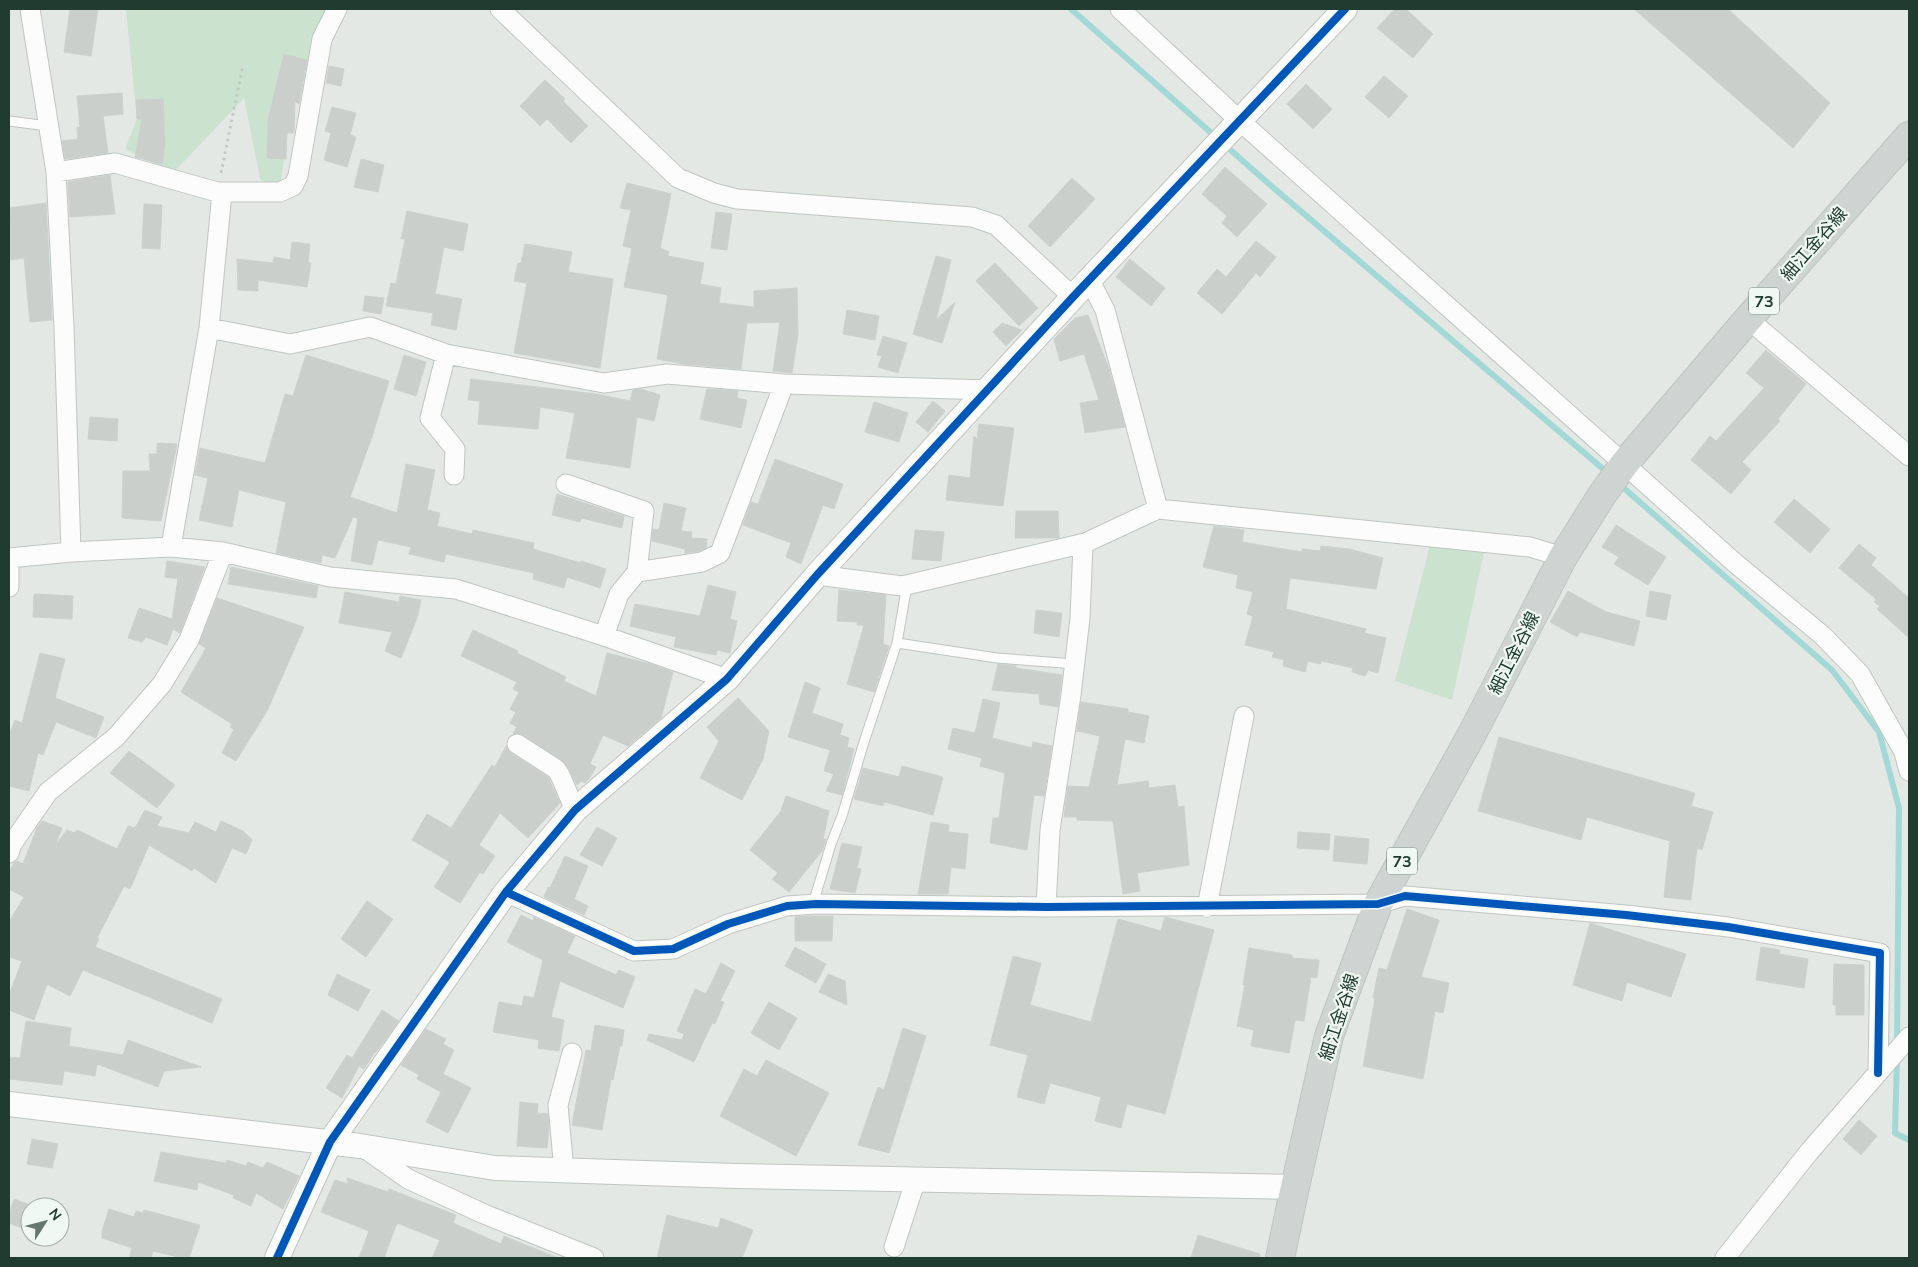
<svg xmlns="http://www.w3.org/2000/svg" width="1918" height="1267" font-family="Mulish,'Noto Sans JP',sans-serif">
<style>
.green{fill:#cbe2cf}
.lines{fill:none;stroke-linecap:round;stroke-linejoin:round}
.stream{stroke:#a3d8d7;stroke-width:6}
.building{fill:#cacfcc;stroke:#cbd1ce}
.service-casing{stroke:#c0c5c2;stroke-width:11}
.minor-casing{stroke:#c0c5c2;stroke-width:21}
.tertiary-casing{stroke:#c0c5c2;stroke-width:26}
.primary-casing{stroke:#bbc5c0;stroke-width:30}
.path{stroke:#c0c8c5;stroke-width:3;stroke-dasharray:2.5 4;stroke-linecap:butt}
.service{stroke:#fbfcfb;stroke-width:9}
.minor{stroke:#fbfcfb;stroke-width:19}
.tertiary{stroke:#fbfcfb;stroke-width:24}
.primary{stroke:#cdd4d1;stroke-width:28}
.cycleway-casing{stroke:#f0f8f3;stroke-width:11}
.cycleway{stroke:#0057b8;stroke-width:8}
.labels{text-anchor:middle;stroke-width:4.5;stroke-linejoin:round;paint-order:stroke}
.shield{fill:#f0f8f3;stroke:#5e746a;stroke-width:1}
.shield-label{font-size:16px;font-weight:bold;fill:#203c30}
.street-label{font-size:18px;fill:#203c30;stroke:#f0f8f3}
</style>
<rect width="100%" height="100%" fill="#e3e8e5"/>
<path class="green" d="M126 9H340L335 14 292 86 280 192 260 179 244 98 174 172 125 149 137 119Z
M1430 545 1485 548 1452 700 1395 681Z"/>
<g class="lines">
<path class="stream" d="M1071 9 1269 184 1609 474
M1618 483 1832 670 1879 732 1899 808 1897 1045
M1897 1057 1895 1133 1909 1140"/>
</g>
<path class="building" d="M70 9H98L91 56 64 52Z
M1395 9H1406L1433 34 1413 58 1377 28Z
M1634 9H1728L1830 103 1793 148Z
M284 54 307 60 299 104 295 102 294 133H287L286 159 267 158 268 120Z
M329 66 344 69 341 86 326 83Z
M1384 76 1408 96 1389 118 1365 97Z
M545 80 565 99 563 101 588 126 571 143 547 119 540 126 520 106Z
M1306 84 1332 109 1313 129 1287 104Z
M122 93 123 114 103 116 108 153 65 159 62 141 78 139 77 127H80L77 96Z
M163 99 165 145 162 164 135 157 142 119H137L136 100Z
M332 107 356 113 350 135 356 137 347 167 324 160 331 133 325 131Z
M361 159 384 165 378 192 354 187Z
M1225 167 1267 204 1237 237 1222 223 1227 216 1202 194Z
M110 175 115 214 70 217 68 182Z
M1072 178 1095 199 1050 247 1028 226Z
M627 183 671 194 660 248 669 252 668 256 704 263 700 284 721 288 719 303 754 307V291L797 288 798 335 792 373 773 371 780 322 747 323 741 369 685 364 657 359 668 295 624 287 632 248 623 246 631 210 620 208Z
M46 203 52 320 30 322 24 258 9 260V223L16 222H9V208Z
M144 204 162 205 160 249 142 248Z
M407 211 468 224 463 251 444 247 435 294 462 299 456 330 431 325 433 313 386 306 391 283 396 284 405 239H401Z
M716 212 732 214 727 250 711 248Z
M1256 241 1276 257 1260 277 1256 273 1222 314 1197 293 1217 269 1226 277Z
M292 242 310 244 308 262 311 263 307 287 258 280V291L238 290 237 259 273 263 274 257 290 260Z
M525 244 572 252 568 272 613 279 600 368 514 353 527 283 514 281 518 263H521Z
M936 256 951 260 936 320 955 302 942 343 913 334Z
M1130 259 1165 288 1151 306 1116 277Z
M995 263 1038 308 1019 326 976 281Z
M365 296 384 298 381 314 363 311Z
M847 310 879 316 875 340 843 334Z
M1088 315 1109 369 1125 427 1085 433 1080 403 1099 400 1084 354 1060 361 1054 339 1075 318Z
M1002 323 1022 330 1006 346 993 332Z
M883 336 907 343 898 373 878 367 882 356 877 355Z
M1766 350 1806 384 1778 419 1780 421 1742 462 1751 470 1731 494 1691 460 1710 436 1716 441 1764 388 1746 373Z
M306 355 389 381 372 437 350 497 397 513 406 464 435 470 427 510 440 513 437 526 472 534 473 530 534 543 533 549 581 563V561L606 569 600 588 567 577 564 588 533 579 534 573 446 554 444 562 409 554 411 547 378 540 372 565 351 561 358 518 353 517 335 558 322 555 321 563 276 553 286 502 239 490 232 527 199 520 208 478 195 475 200 448 265 463 285 394 293 396Z
M404 355 426 362 416 396 394 389Z
M471 379 596 394 630 401 633 390 641 389 660 395 654 421 637 417 630 468 566 458 575 413 540 407 538 429 478 424 480 401 468 400Z
M707 389 738 391 737 398 747 400 741 428 700 419Z
M933 401 945 411 928 432 916 422Z
M874 402 908 413 899 442 865 432Z
M90 417 118 419 117 441 88 439Z
M979 424 1014 428 1003 506 946 500 949 475 970 478 974 436 977 439Z
M157 443 177 444 161 521 122 518 123 471H150L149 454H157Z
M775 459 843 484 834 509 823 505 801 564 786 557 791 543 743 525 751 502 758 504Z
M557 494 624 516 622 528 581 518 580 522 552 515Z
M1794 499 1830 529 1810 553 1774 522Z
M664 503 686 508 681 531 692 532 691 538 707 539 706 548 699 551 685 553V549L652 541 653 529 659 530Z
M1016 511H1058L1059 538H1015Z
M1616 525 1666 557 1648 585 1614 564 1619 557 1602 547Z
M1214 526 1244 530 1242 542 1302 552V549L1320 551 1321 546 1349 549 1383 558 1376 589 1290 578 1286 609 1366 629 1364 633 1386 638 1378 673 1368 670 1365 676 1352 672 1353 668 1322 661 1320 664 1308 661 1305 672 1283 666 1284 660 1272 657 1274 652 1245 645 1253 616 1247 614 1253 592 1236 588 1238 575 1203 567Z
M915 530 944 532 941 561 912 559Z
M1859 544 1876 558 1871 565 1909 598V638L1877 609 1880 606 1874 602 1876 599 1839 568Z
M167 561 205 567 180 633 173 629 167 645 146 637 142 642 128 638 139 608 172 619 178 579 165 577Z
M231 567 318 586 316 598 228 584Z
M708 585 736 592 730 619 737 621 730 653 717 650 716 655 674 647 676 637 630 626 635 604 700 616Z
M839 590 886 595 883 644 889 646 874 692 847 684 864 625H857V622L837 621Z
M1568 591 1606 612 1640 621 1634 646 1580 632 1577 637 1550 622Z
M1650 591 1671 595 1666 620 1646 616Z
M345 592 399 602 400 596 421 600 417 618 401 658 385 651 392 632 339 623Z
M34 594 73 596 72 619 33 617Z
M217 598 304 627 267 711 236 761 222 753 234 729 230 727 232 724 181 692 206 648 199 644Z
M1036 610 1062 613 1059 637 1034 633Z
M473 630 518 651 517 653 566 677 564 681 596 696 607 653 650 664 673 672 661 718 628 746 603 735 590 764 596 767 589 779 585 783 581 781 577 785 569 769 562 760 523 735 513 734 517 727 510 723 516 712 510 709 519 692 513 689 517 682 461 656Z
M40 653 65 659 55 698 104 717 96 738 56 722 43 755 38 753 29 791 9 786V736L15 720 22 723Z
M998 664 1016 666V668L1062 675 1058 707 1040 704 1039 694 992 690Z
M805 682 820 688 812 713 843 724 840 735 849 738 847 747 854 749 842 795 826 791 834 774 824 771 830 750 788 737Z
M738 698 769 731 763 759 742 800 700 778 719 741 707 727Z
M983 699 1000 703 992 738 1032 748 1033 742 1052 746 1044 796 1034 795 1027 850 990 843 993 818H999L1005 773 980 766 982 758 948 749 953 728 975 733Z
M1081 702 1128 709V712L1149 716 1144 743 1125 739 1117 785 1148 781 1149 788 1175 785 1178 807 1184 806 1189 865 1137 873 1140 891 1123 894 1113 821 1077 820V817H1064L1068 786 1089 787 1100 736 1077 731Z
M1499 737 1695 793 1691 806 1713 812 1702 850 1697 848 1691 900 1664 897 1670 841 1587 817 1581 840 1478 811Z
M506 746 511 753 548 777 560 803 528 838 500 813 479 845 495 856 483 874 480 872 460 903 434 887 450 862 412 840 427 814 451 828 492 765 495 767Z
M129 751 175 785 157 808 110 773Z
M902 766 943 777 933 815 884 802 883 806 854 799 863 768 899 777Z
M786 796 829 811 823 839H826L822 851 789 892 772 879 778 873 750 850 781 811Z
M145 810 162 817 157 826 189 833 195 822 216 832 221 821 243 831 252 840 246 854 232 848 216 883 194 868 192 871 149 845 130 889 124 886 97 938 99 939 95 947 222 999 212 1023 83 970 70 996 47 984 34 1020 9 1010V995L22 961 9 957V922L24 897 9 889V872L14 863 17 861 23 864 37 828 42 821 62 828 55 846 67 830 75 833 77 830 117 849 128 826 135 828Z
M931 822 949 825 948 832 968 834 965 869 951 867 948 894H918Z
M597 827 617 838 602 866 580 855Z
M1298 832 1330 834 1329 850 1297 848Z
M1335 836 1369 839 1367 864 1333 861Z
M842 843 862 847 857 868 861 869 855 893 830 889Z
M565 856 588 866 574 899 588 906 584 915 544 897 548 887 550 888Z
M367 901 393 919 366 957 341 939Z
M1407 909 1439 920 1421 977 1449 983 1443 1013 1435 1011 1423 1079 1363 1066 1375 998H1373L1379 968 1387 970Z
M521 915 533 921 534 917 575 936 567 953 616 975 619 970 635 977 623 1008 560 981 551 1017 564 1020 559 1051 538 1048 539 1040 493 1032 499 1002 522 1006 524 996 534 998 543 960 507 942Z
M808 916H833L832 941H795V917Z
M1165 917 1214 930 1165 1114 1127 1104 1121 1128 1095 1121 1101 1097 1050 1083 1044 1104 1017 1097 1028 1055 990 1045 1013 956 1041 963 1030 1005 1091 1022 1118 919 1161 931Z
M1590 923 1686 954 1671 997 1627 982 1622 1001 1573 985Z
M795 947 826 964 816 983 785 966Z
M1761 947 1780 950 1779 954 1808 959 1804 988 1756 980Z
M1249 948 1292 955V958L1319 960 1317 978 1311 977 1304 1021 1295 1020 1289 1053 1251 1046 1254 1030 1237 1026 1245 985H1243Z
M721 963 735 971 720 1001 724 1002 715 1024 712 1023 694 1062 647 1040 649 1034 682 1040 684 1034 677 1031 695 989 706 994Z
M1834 964 1864 965V1015H1836V1005H1833Z
M337 974 370 990 358 1011 328 995Z
M828 974 845 981 847 1005 819 992Z
M769 1002 797 1018 779 1050 751 1033Z
M382 1010 399 1021 376 1052H375L364 1069 359 1066 342 1098 326 1088 347 1055 352 1058Z
M26 1021 71 1028 69 1046 123 1055 128 1040 201 1067 164 1071 158 1087 97 1064 95 1076 64 1071 62 1085 9 1079V1057L20 1058Z
M595 1025 624 1030 622 1046H620L613 1080 611 1079 602 1130 572 1125 586 1050 591 1051Z
M903 1028 926 1036 889 1153 858 1145 878 1087 884 1090Z
M426 1029 446 1039 443 1044 454 1050 443 1074 471 1088 448 1133 426 1122 441 1092 417 1079 419 1075 401 1065Z
M766 1060 829 1093 796 1156 720 1116 744 1069 757 1076Z
M520 1102 538 1104 537 1113 548 1114 549 1127 547 1148 517 1146Z
M1859 1120 1877 1136 1861 1155 1843 1139Z
M32 1139 58 1144 52 1168 27 1164Z
M161 1152 226 1163 227 1160 246 1166 248 1162 263 1168 267 1162 299 1176 283 1209 256 1193 251 1206 233 1198 234 1195 198 1182 197 1190 154 1181Z
M347 1178 388 1192 389 1189 456 1215 453 1223 501 1244 504 1236 558 1258H432L440 1240 397 1223 384 1258H359L369 1231 321 1212 335 1180 348 1184Z
M14 1199 30 1205V1231L9 1223V1215Z
M109 1209 134 1217 136 1211 143 1213 144 1210 200 1225 189 1258H182L153 1251 151 1258H129L132 1248 102 1238V1231Z
M667 1215 718 1228 721 1218 753 1230 742 1258H657Z
M1198 1235 1260 1254V1258H1191Z"/>
<g class="lines">
<defs>
<path id="service" d="M9 121 48 126
M897 643 997 658 1075 664
M813 904 831 844 842 816 864 742 897 643 907 585"/>
<path id="minor" d="M30 9 56 172 64 327 71 552
M500 9 678 178 714 193 737 199 972 217 996 225 1073 297
M1120 9 1240 121 1735 563 1822 635 1860 674 1904 752 1909 771
M56 172 115 163 217 192H280L293 186 298 176 322 39 337 9
M1090 281 1105 310 1158 509
M1748 319 1909 456
M209 328 290 344 370 327 446 354 604 383 667 374 784 384 989 390
M446 354 430 418 455 449 454 475
M566 484 644 511 637 572
M171 547 209 328 222 193
M9 558 71 552 171 547 223 552 330 577 456 589 604 636 727 679
M817 575 902 586 1085 543 1158 509 1530 547 1563 557
M9 587V558
M604 636 619 594 637 572 702 562 720 553 784 384
M517 744 556 769 560 775 575 810
M9 853 12 844 48 792 116 737 162 684 189 640 223 552
M506 892 634 951 673 949 728 924 787 906 816 904 1046 907 1378 904 1405 896 1626 915 1728 927 1880 953 1878 1073
M1046 907 1050 830 1071 695 1080 618 1083 544
M1207 907 1244 716
M364 1148 408 1179 484 1214 594 1258
M564 1171 558 1105 572 1053
M894 1247 916 1179
M1725 1258 1809 1152 1909 1037"/>
<path id="tertiary" d="M9 1104 360 1146 495 1168 736 1176 1295 1187
M277 1258 330 1142 506 892 575 810 727 679 817 575 1073 297 1345 9"/>
<path id="primary" d="M1280 1258 1295 1187 1329 1036 1378 904 1472 734 1563 557 1602 495 1625 463 1748 319 1909 136"/>
</defs>
<use href="#service" class="service-casing"/>
<use href="#minor" class="minor-casing"/>
<use href="#tertiary" class="tertiary-casing"/>
<use href="#primary" class="primary-casing"/>
<path class="path" d="M221 173 243 65"/>
<use href="#service" class="service"/>
<use href="#minor" class="minor"/>
<use href="#tertiary" class="tertiary"/>
<use href="#primary" class="primary"/>
<defs>
<path id="cycleway" d="M506 892 634 951 673 949 728 924 787 906 816 904 1046 907 1378 904 1405 896 1626 915 1728 927 1880 953 1878 1073
M277 1258 330 1142 506 892 575 810 727 679 817 575 1073 297 1345 9"/>
</defs>
<use href="#cycleway" class="cycleway-casing"/>
<use href="#cycleway" class="cycleway"/>
</g>
<g class="labels">
<g class="shield">
<rect x="1749" y="287.5" width="30" height="27" rx="4"/>
<rect x="1387" y="847.5" width="30" height="27" rx="4"/>
</g>
<g class="shield-label">
<text x="1764" y="307">73</text>
<text x="1402" y="867">73</text>
</g>
<g class="street-label">
<text transform="translate(1814 244) rotate(-49)" y="6">細江金谷線</text>
<text transform="translate(1514 653) rotate(-63)" y="6">細江金谷線</text>
<text transform="translate(1339 1017) rotate(-72)" y="6">細江金谷線</text>
</g>
</g>
<rect width="1918" height="1267" fill="none" stroke="#203c30" stroke-width="20"/>
<g transform="translate(45 1222) rotate(54)"><circle r="24" fill="#f0f8f3" stroke="#9dada5"/>
<path d="M0-4L9 19L0 12L-9 19Z" fill="#64786f"/>
<text y="-8" font-size="14" font-weight="bold" text-anchor="middle" fill="#203c30">N</text>
</g>
</svg>
